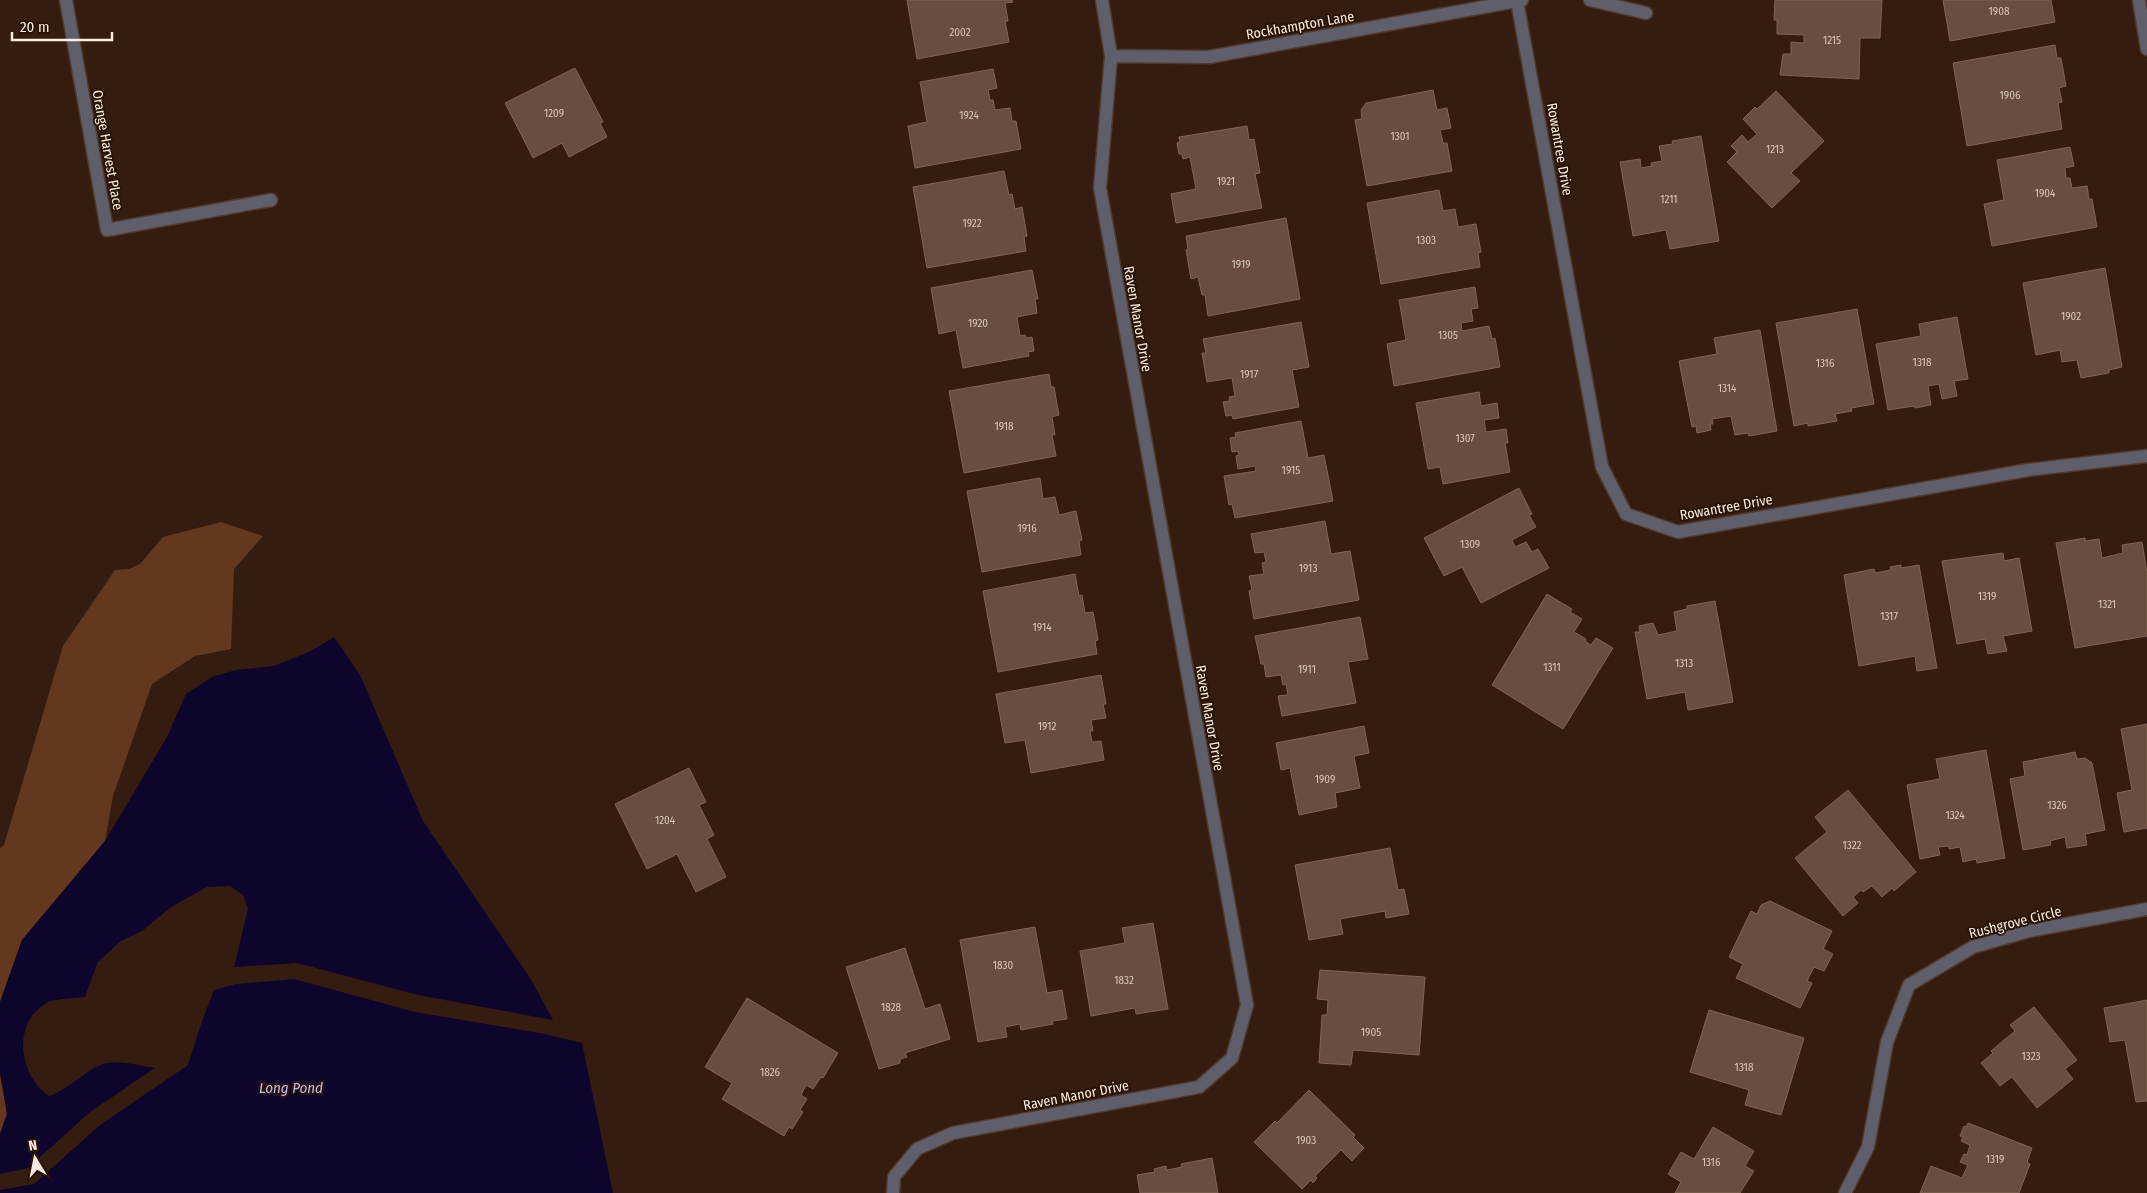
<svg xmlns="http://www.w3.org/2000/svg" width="2147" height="1193" font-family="'Fira Sans Condensed',sans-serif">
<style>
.green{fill:#63381e}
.water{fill:#0e052d}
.building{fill:#684e40;stroke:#806456}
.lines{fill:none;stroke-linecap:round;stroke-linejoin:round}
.minor-casing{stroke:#503a2e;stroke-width:15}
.minor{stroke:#5f5f6b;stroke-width:12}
.labels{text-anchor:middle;stroke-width:4;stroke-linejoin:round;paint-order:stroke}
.number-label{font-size:11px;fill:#d7c4bb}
.street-label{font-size:14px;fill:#fcece4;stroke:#291407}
.water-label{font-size:15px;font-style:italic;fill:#bcbaf7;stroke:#291407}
</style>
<rect width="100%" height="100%" fill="#341d10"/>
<path class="green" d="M221 522 263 536 234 569 231 649 195 656 152 684 113 796 105 841 22 940 0 1002V848L4 845 63 646 115 570 129 569 140 564 163 537Z
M0 1074 7 1114 0 1134Z"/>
<path class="water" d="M334 637 360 675 423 821 530 978 553 1020 418 995 297 963 234 967 248 909 243 895 230 886 207 887 171 907 142 931 121 941 98 962 85 997C74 998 60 999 50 1001 47 1002 44 1005 41 1007 12 1029 21 1077 49 1096 69 1090 89 1066 107 1063 122 1060 140 1066 155 1068L90 1112 28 1168 0 1174V1134L7 1114 0 1073V1002L22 940 105 841 167 737 186 694 212 677 236 670 274 666 311 651Z
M294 979 415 1012 545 1034 582 1043 613 1193H0V1190L34 1184 100 1125 188 1065 201 1024 214 990 236 984Z"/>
<path class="building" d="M907 0H1012L1013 2 1005 3 1008 21H1005L1009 42 917 59Z
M1775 0H1882L1880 38H1860L1859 79 1780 75 1783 54H1791V42L1804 43V35L1777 34V20H1774Z
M1943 0H2051L2055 22 1950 41Z
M2055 45 2057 58H2061L2066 86 2059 88 2062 102 2058 103 2062 129 1967 146 1953 63Z
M575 68 603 122 600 123 607 137 569 157 562 143 533 158 505 103Z
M993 69 997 88 988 90 990 100H993L995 110 1010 108 1012 121H1016L1021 149 915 168 908 126 927 122 920 82Z
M1433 90 1437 110 1447 108 1451 128 1440 130 1443 143H1447L1452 171 1367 186 1355 120 1362 119 1361 110 1366 103Z
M1776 91 1824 141 1791 173 1800 181 1772 208 1727 162 1737 152 1731 146 1742 135 1748 142 1757 134 1743 119 1755 107 1757 109Z
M1247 126 1249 140 1254 139 1260 173 1255 174 1262 208 1176 223 1171 194 1196 189 1190 157 1183 159 1182 154H1179L1177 143 1180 142 1179 137Z
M1701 136 1719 241 1670 249 1666 230 1633 236 1620 162 1640 159 1641 168 1652 166 1651 163 1662 161 1659 146 1673 144 1672 141Z
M2070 147 2074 166 2065 168 2066 178H2070L2072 188 2087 186 2089 199H2092L2097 227 1992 246 1984 204 2004 200 1997 160Z
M1004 171 1009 195 1012 194 1015 209 1022 207 1027 236 1024 237 1026 251 927 268 913 187Z
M1439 190 1443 211 1455 209 1458 227 1476 224 1481 252 1478 253 1480 267 1381 284 1367 203Z
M1286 218 1300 299 1208 316 1205 295H1202L1198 277 1191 279 1186 250 1188 249 1186 236Z
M2105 268 2122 367 2109 370V373L2081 378 2077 360 2062 362 2060 350 2036 355 2023 283Z
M1032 270 1038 299H1035L1037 313 1017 317 1020 336 1025 335 1026 338 1032 337 1034 351 1028 352 1029 356 963 368 956 330 939 334 931 288Z
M1475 287 1478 308 1471 309 1473 321 1461 323 1462 331 1489 326 1492 339 1495 338 1500 367 1394 386 1387 344 1406 340 1399 300Z
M1857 309 1874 404 1851 408 1852 411 1835 414 1837 421 1808 426V423L1794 426 1776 323Z
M1957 317 1968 379 1954 381 1957 396 1942 399 1939 384 1928 386 1931 405 1915 408 1914 406 1888 410 1876 344 1921 336 1919 324Z
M1301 322 1309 367 1292 370 1299 407 1233 419 1232 415 1226 416 1223 402 1230 401 1229 397 1235 396 1232 378 1207 382 1202 353H1206L1203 339Z
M1760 330 1777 431 1749 436 1748 433 1735 435 1731 416 1712 419 1713 424H1710L1711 430 1697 433 1696 426 1692 427 1679 361 1717 354 1714 338Z
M1049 374 1051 387H1054L1059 415 1052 417 1055 435H1052L1056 456 964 473 949 391Z
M1479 392 1481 406 1497 403 1499 418 1484 420 1486 432 1506 429 1508 443H1505L1510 472 1443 484 1440 467 1428 469 1416 403Z
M1301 421 1308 458 1324 455 1333 501 1235 518 1232 504 1229 505 1224 476 1256 471 1255 466 1238 469 1236 456 1239 455 1238 451 1232 452 1230 438 1236 437 1235 433Z
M1040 478 1043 499 1055 497 1059 515 1076 511 1082 540 1079 541 1081 555 982 572 967 491Z
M1519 488 1532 514 1529 515 1536 527 1512 540 1515 547 1526 542 1532 552 1538 549 1549 568 1481 603 1462 567 1444 576 1424 538Z
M1325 521 1331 554 1350 551 1359 600 1254 619 1249 591 1252 590 1249 576 1264 574 1262 563 1266 562 1264 552 1255 553 1251 534Z
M2085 538V541L2099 539 2102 558 2123 553 2122 545 2142 542 2147 573V636L2075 648 2056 543Z
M2003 553 2004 561 2019 558 2032 631 2003 636 2007 651 1988 654 1985 639 1957 644 1942 561Z
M1901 565V568L1919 565 1937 668 1917 671 1915 656 1859 666 1844 575 1874 569 1875 573 1891 570 1890 567Z
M1075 574 1079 596 1082 595 1085 613 1093 612 1098 640 1095 641 1097 654 998 672 983 591Z
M1547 594 1572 609 1570 612 1582 619 1574 632 1586 639 1585 641 1591 645 1596 638 1613 648 1563 729 1492 685Z
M1715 601 1733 702 1688 710 1685 692 1647 699 1635 632H1640L1639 626 1653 623 1658 635 1677 631 1674 612 1687 609V606Z
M1360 617 1368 659 1348 662 1356 703 1282 716 1278 696 1288 695 1286 684 1283 685 1281 675 1266 677 1264 664H1261L1255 636Z
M1101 675 1106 704H1103L1106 718 1091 720 1093 731H1090L1092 742 1101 741 1104 760 1031 773 1025 740 1005 743 996 694Z
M2147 724V828L2124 832 2117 793 2132 790 2121 729Z
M1364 726 1369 753 1354 756 1360 788 1335 793 1337 807 1299 815 1290 768 1281 770 1276 743Z
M1986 750 2005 858 1977 863 1976 859 1963 862 1960 847 1949 849V846L1938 847 1940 855 1920 859 1907 785 1940 779 1936 759Z
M2075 752 2077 759 2085 758 2092 763 2105 830 2085 834 2087 845 2067 848 2065 837 2050 841 2051 845 2023 850 2010 779 2025 776 2023 762Z
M689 768 706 802 699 805 714 835 707 839 726 877 696 892 677 854 647 869 615 804Z
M1848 790 1916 872 1894 891 1892 888 1882 897 1872 886 1863 892 1861 890 1853 897 1858 903 1843 916 1795 858 1827 832 1815 817Z
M1390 848 1398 890 1404 889 1409 914 1386 918 1385 911 1340 919 1343 934 1309 940 1295 865Z
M1770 901 1832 931 1823 949 1833 954 1824 971 1814 967 1807 981 1812 983 1800 1008 1736 978 1743 964 1729 957 1751 911 1757 914 1761 905Z
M1153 923 1168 1009 1136 1014 1135 1008 1091 1016 1080 951 1125 943 1122 928Z
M1035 927 1047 993 1062 990 1067 1019 1052 1021 1053 1024 1021 1030 1020 1024 1005 1027 1007 1037 978 1042 960 940Z
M905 948 925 1009 940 1004 950 1039 905 1053 907 1057 900 1059V1063L879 1069 846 967Z
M1320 970 1425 977 1419 1055 1353 1050 1351 1065 1319 1063 1322 1015H1327L1328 1000 1317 999Z
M747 998 838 1053 823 1078 821 1077 813 1089 806 1085 801 1095 807 1099 800 1110 803 1112 792 1129 789 1127 784 1136 722 1099 732 1083 705 1067Z
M2147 1000V1101L2136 1102 2125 1040 2110 1042 2104 1008Z
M2034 1007 2077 1060 2065 1069 2073 1079 2037 1108 2012 1077 2000 1086 1981 1063 1993 1053 1991 1051 2015 1031 2010 1025Z
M1709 1010 1804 1038 1781 1115 1745 1105 1749 1090 1690 1072Z
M1309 1090 1355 1135 1353 1137 1364 1148 1352 1161 1341 1150 1315 1176 1317 1178 1313 1183 1311 1180 1302 1189 1254 1142 1275 1121 1277 1123Z
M1968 1123 2032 1148 2027 1162 2030 1164 2019 1193H1920L1931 1166 1962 1178 1968 1165 1960 1162 1964 1154 1967 1155 1970 1145 1961 1141 1963 1137 1960 1136 1964 1126 1966 1127Z
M1713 1127 1754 1151 1745 1166 1754 1171 1740 1193H1675L1681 1182 1668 1174 1681 1152 1694 1159Z
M1212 1158 1218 1193H1140L1137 1175 1155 1172 1154 1169 1166 1166 1167 1170 1182 1167 1181 1164Z"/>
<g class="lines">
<defs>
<path id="minor" d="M66 0 107 230 271 200
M1590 0 1646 13
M2139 0 2147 49
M1517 1 1602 467 1626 514 1678 532 2028 470 2147 456
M1111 56 1209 57 1522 0
M893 1193 894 1177 917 1149 953 1133 1199 1087 1232 1058 1247 1005 1100 188 1111 56 1102 0
M1845 1193 1868 1147 1887 1042 1909 985 1973 947 2029 931 2147 909"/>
</defs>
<use href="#minor" class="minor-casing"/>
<use href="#minor" class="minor"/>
</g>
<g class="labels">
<g class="number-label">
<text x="1999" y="15">1908</text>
<text x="960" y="36">2002</text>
<text x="1832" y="44">1215</text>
<text x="2010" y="99">1906</text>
<text x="554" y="117">1209</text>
<text x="969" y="119">1924</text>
<text x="1400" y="140">1301</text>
<text x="1775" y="153">1213</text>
<text x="1226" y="185">1921</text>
<text x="2045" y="197">1904</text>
<text x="1669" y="203">1211</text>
<text x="972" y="227">1922</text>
<text x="1426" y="244">1303</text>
<text x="1241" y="268">1919</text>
<text x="2071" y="320">1902</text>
<text x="978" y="327">1920</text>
<text x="1448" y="339">1305</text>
<text x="1922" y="366">1318</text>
<text x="1825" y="367">1316</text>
<text x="1249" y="378">1917</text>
<text x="1727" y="392">1314</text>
<text x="1004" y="430">1918</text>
<text x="1465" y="442">1307</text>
<text x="1291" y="474">1915</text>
<text x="1027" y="532">1916</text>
<text x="1470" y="548">1309</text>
<text x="1308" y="572">1913</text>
<text x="1987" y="600">1319</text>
<text x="2107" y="608">1321</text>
<text x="1889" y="620">1317</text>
<text x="1042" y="631">1914</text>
<text x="1684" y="667">1313</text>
<text x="1552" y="671">1311</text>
<text x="1307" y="673">1911</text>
<text x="1047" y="730">1912</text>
<text x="1325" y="783">1909</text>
<text x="2057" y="809">1326</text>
<text x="1955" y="819">1324</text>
<text x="665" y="824">1204</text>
<text x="1852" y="849">1322</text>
<text x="1003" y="969">1830</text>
<text x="1124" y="984">1832</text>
<text x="891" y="1011">1828</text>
<text x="1371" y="1036">1905</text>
<text x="2031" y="1060">1323</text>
<text x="1744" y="1071">1318</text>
<text x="770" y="1076">1826</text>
<text x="1306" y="1144">1903</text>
<text x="1995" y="1163">1319</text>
<text x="1711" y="1166">1316</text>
</g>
<g class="street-label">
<text transform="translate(1300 25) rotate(-10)" y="5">Rockhampton Lane</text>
<text transform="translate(1560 149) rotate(80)" y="5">Rowantree Drive</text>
<text transform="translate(108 150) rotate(80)" y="5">Orange Harvest Place</text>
<text transform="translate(1138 319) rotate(80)" y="5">Raven Manor Drive</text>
<text transform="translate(1726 507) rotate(-10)" y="5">Rowantree Drive</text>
<text transform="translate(1210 718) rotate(80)" y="5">Raven Manor Drive</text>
<text transform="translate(2015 922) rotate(-14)" y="5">Rushgrove Circle</text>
<text transform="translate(1076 1095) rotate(-11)" y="5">Raven Manor Drive</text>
</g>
<g class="water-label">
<text x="291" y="1093">Long Pond</text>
</g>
</g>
<g transform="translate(35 1158) rotate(350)" stroke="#291407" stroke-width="4" paint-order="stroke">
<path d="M0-4L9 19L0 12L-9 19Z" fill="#fcece4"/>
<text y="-8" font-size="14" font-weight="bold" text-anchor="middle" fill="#fcece4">N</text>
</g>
<path d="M12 32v8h100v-8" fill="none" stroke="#fcece4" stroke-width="2.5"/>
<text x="20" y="32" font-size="15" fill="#fcece4" stroke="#291407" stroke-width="4" paint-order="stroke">20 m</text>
</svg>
